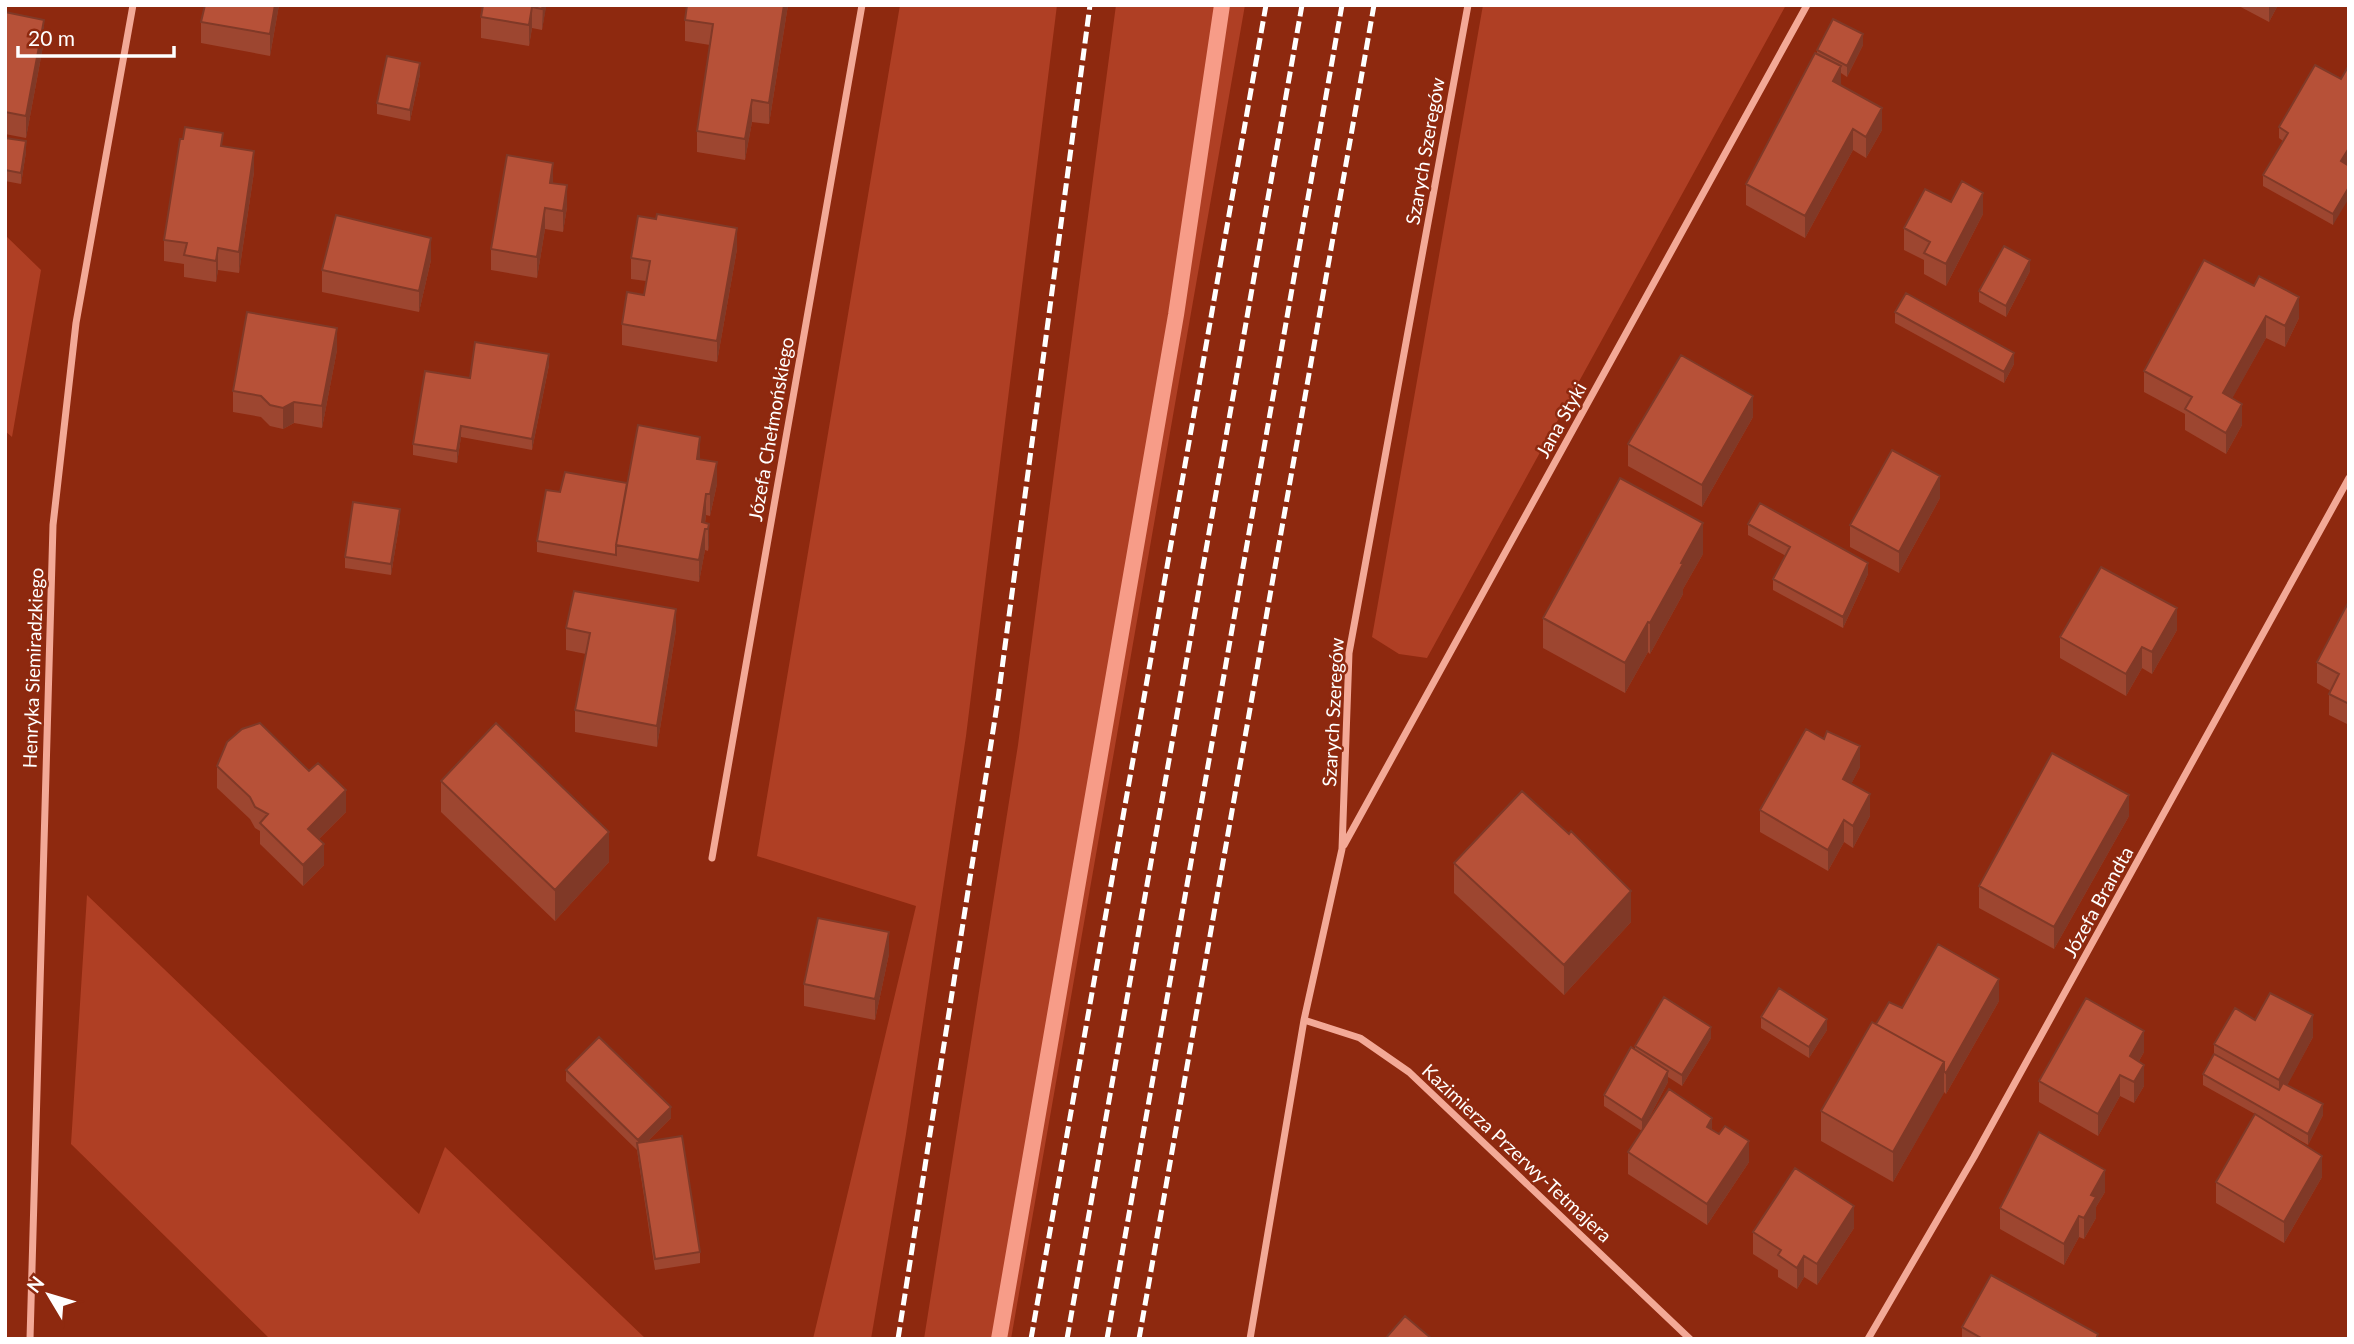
<svg xmlns="http://www.w3.org/2000/svg" width="2354" height="1344" font-family="Lato,sans-serif">
<style>
.green{fill:#af3f24}
.lines{fill:none;stroke-linecap:round;stroke-linejoin:round}
.stream{stroke:#f79c88;stroke-width:16}
.street{stroke:#f3a997;stroke-width:7}
.rail{stroke:#fff;stroke-width:5;stroke-dasharray:12 5;stroke-linecap:butt}
.wall{fill:#9d4630}
.shaded-wall{fill:#803927}
.building{fill:#b75138;stroke:#803927;stroke-width:2}
.labels{text-anchor:middle;stroke-width:5;stroke-linejoin:round;paint-order:stroke}
.street-label{font-size:19px;fill:#fff;stroke:#8e290f}
</style>
<rect width="100%" height="100%" fill="#8e290f"/>
<path class="green" d="M900 5H1057L966 736 906 1134 871 1339H813L916 906 757 856Z
M1116 5H1245L1011 1339H924L1018 745Z
M1483 5H1786L1427 658 1399 654 1372 637Z
M5 235 41 270 12 437 5 431Z
M87 895 419 1214 445 1147 646 1339H270L71 1144Z"/>
<g class="lines">
<path class="stream" d="M999 1339 1176 315 1222 5"/>
<path class="street" d="M1344 845 1807 5
M712 858 862 5
M1304 1020 1360 1038 1409 1072 1690 1339
M30 1339 53 525 76 323 133 5
M1250 1339 1304 1020 1342 849 1349 653 1468 5
M1868 1339 1974 1157 2349 478"/>
<path class="rail" d="M898 1339 998 699 1090 5
M1031 1339 1266 5
M1067 1339 1302 5
M1107 1339 1342 5
M1139 1339 1374 5"/>
</g>
<path class="wall" d="M205 5H279L270 56 201 43V22Z
M546 5 542 30 532 28 529 46 481 38V17Z
M687 5H788L769 124 752 122 745 160 697 152V131L710 45 685 41V20Z
M2237 5H2278L2269 22Z
M5 12 44 41 26 138 5 134Z
M1863 45 1847 77 1841 73V85L1882 130 1866 158 1853 150 1805 238 1746 205V184L1817 54V50Z
M420 74 410 121 377 114V103Z
M2279 127 2349 160 2346 164 2333 225 2263 186V175L2283 141 2279 138Z
M5 138 26 152 21 184 5 181Z
M223 146 254 172 239 273 218 270 216 282 184 277V264L164 261V240Z
M553 183 567 207 563 232 545 229 537 278 491 270V249Z
M1951 202 1983 214 1946 286 1924 274V260L1904 250V228Z
M737 249 717 362 622 345V324L644 295 646 281 631 279V258Z
M431 260 419 312 322 292V270Z
M2204 260 2299 318 2285 347 2266 338 2232 398 2242 425 2226 454 2185 430V414L2144 392V371Z
M2030 271 2006 317 1979 302V291Z
M1895 312 2014 364 2004 383 1895 323Z
M337 350 322 428 294 423 283 429 270 426 261 417 233 412V391Z
M549 365 532 450 461 437 457 463 413 455V444L470 378Z
M1753 417 1702 507 1628 466V444Z
M700 459 717 484 710 516 706 515 705 523 709 524V545L708 551 705 550 699 582 537 552V541L627 483Z
M1940 498 1899 573 1850 547V525Z
M400 520 391 575 345 568V557Z
M1748 524 1868 574 1843 628 1773 590V579L1786 556 1748 535Z
M1703 554 1683 589V594L1650 654 1648 652 1625 693 1543 648V618Z
M2349 604V725L2329 715V694L2331 691 2317 683V662Z
M566 628 676 630 657 747 575 732V710L586 654 566 650Z
M2177 630 2152 674 2142 668 2126 696 2060 658V637Z
M217 766 346 812 319 839 324 865 303 886 260 844V831L255 828 250 819 217 788Z
M1860 767 1851 784 1870 816 1853 848 1844 842 1828 871 1760 832V810Z
M441 781 609 862 555 921 441 812Z
M2129 816 2054 949 1979 908V886Z
M1454 863 1631 922 1564 995 1454 893Z
M889 954 875 1020 804 1006V984Z
M1999 1001 1946 1094 1944 1092 1893 1182 1821 1141V1111L1876 1024 1902 1008Z
M1761 1017 1827 1030 1809 1058 1761 1028Z
M2255 1020 2313 1037 2287 1085 2323 1115 2308 1145 2270 1123 2322 1177 2284 1243 2216 1203V1182L2255 1114 2203 1085V1074L2214 1054V1044Z
M1711 1038 1682 1086 1668 1077V1082L1642 1131 1604 1106V1095L1635 1049V1046Z
M2144 1052 2139 1061 2144 1086 2134 1103 2120 1096 2098 1136 2039 1102V1081Z
M566 1070 671 1118 648 1141 700 1252V1263L655 1270 637 1150 566 1081Z
M1712 1130 1719 1134 1749 1162 1707 1225 1628 1174V1152Z
M2105 1192 2096 1207V1218L2084 1239 2079 1237 2064 1265 2000 1229V1208Z
M1854 1228 1817 1285 1804 1277 1797 1289 1778 1277V1270L1753 1254V1232Z
M1962 1327 2098 1339H1962Z"/>
<path class="shaded-wall" d="M275 5H279L270 56V34Z
M543 5H546V8L542 30Z
M784 5H788L769 124V103Z
M2269 5H2278L2269 22Z
M532 7V28L529 46V25Z
M44 20V41L26 138V116Z
M1863 34V45L1847 77V66Z
M420 63V74L410 121V110Z
M1841 66V88L1833 81Z
M752 100V122L745 160V139Z
M1882 108V130L1866 158V137Z
M1853 129V150L1805 238V216Z
M26 141V152L21 184V173Z
M2349 148V160L2341 172V161Z
M254 151V172L239 273V252Z
M553 163V184L550 183Z
M567 185V207L563 232V211Z
M2349 187V198L2333 225V214Z
M1983 193V214L1946 286V264Z
M545 208V229L537 278V257Z
M737 228V249L717 362V341Z
M431 238V260L419 312V291Z
M218 248V270L216 282V261Z
M2030 260V271L2006 317V306Z
M2299 297V318L2285 347V326Z
M2266 316V338L2223 415V393Z
M337 328V350L322 428V406Z
M2014 353V364L2004 383V372Z
M549 354V365L532 450V439Z
M1753 396V417L1702 507V485Z
M294 402V423L283 429V408Z
M2242 404V425L2226 454V433Z
M461 426V437L457 463V451Z
M700 437V458L697 480V459Z
M717 462V484L710 516V494Z
M1940 476V498L1899 573V552Z
M706 494V515L702 542 705 529V550L699 582V560L702 522Z
M400 509V520L391 575V564Z
M1703 523V554L1683 589V594L1650 654V623L1681 563Z
M709 524V545L708 551V529Z
M1868 563V574L1843 628V617Z
M2177 608V630L2152 674V652Z
M676 609V630L657 747V726Z
M1648 622V652L1625 693V663Z
M2142 647V668L2126 696V674Z
M1860 746V767L1843 800V779Z
M346 790V812L308 850V829Z
M1870 794V816L1853 848V826Z
M2129 795V816L2054 949V927Z
M1844 820V842L1828 871V850Z
M609 832V862L555 921V890Z
M324 844V865L303 886V865Z
M1631 891V922L1564 995V965Z
M889 932V954L875 1020V999Z
M1999 979V1001L1946 1094V1073Z
M2313 1015V1037L2279 1101V1080Z
M1827 1019V1030L1809 1058V1047Z
M1711 1027V1038L1682 1086V1075Z
M2144 1031V1052L2130 1077V1056Z
M1944 1062V1093L1893 1182V1152Z
M2144 1065V1086L2134 1103V1082Z
M1668 1071V1082L1642 1131V1120Z
M2120 1075V1096L2098 1136V1114Z
M2323 1104V1115L2308 1145V1134Z
M671 1107V1118L638 1151V1140Z
M1712 1118V1139L1707 1127Z
M1749 1141V1162L1707 1225V1204Z
M2322 1156V1177L2284 1243V1222Z
M2105 1170V1192L2096 1207V1218L2084 1239V1218L2091 1195Z
M1854 1206V1228L1817 1285V1264Z
M2079 1216V1237L2064 1265V1244Z
M1804 1256V1277L1797 1289V1268Z"/>
<path class="building" d="M205 5H275L270 34 201 22Z
M483 5H543L542 9 532 7 529 25 481 17Z
M687 5H784L769 103 752 100 745 139 697 131 713 24 685 20Z
M5 12 44 20 26 116 5 112Z
M1833 19 1863 34 1847 66 1817 50Z
M1815 53 1841 66 1833 81 1882 108 1866 137 1853 129 1805 216 1746 184Z
M387 56 420 63 410 110 377 103Z
M2315 65 2341 79 2349 65V148L2341 161 2349 166V187L2333 214 2263 175 2288 133 2279 127Z
M185 127 223 133 221 146 254 151 239 252 218 248 216 261 184 255 187 243 164 240 180 139H183Z
M5 138 26 141 21 173 5 170Z
M507 155 553 163 550 183 567 185 563 211 545 208 537 257 491 249Z
M1962 181 1983 193 1946 264 1924 253 1930 242 1904 228 1925 189 1951 202Z
M657 214 737 228 717 341 622 324 627 292 644 295 650 261 631 258 638 216 656 219Z
M336 215 431 238 419 291 322 270Z
M2004 246 2030 260 2006 306 1979 291Z
M2204 260 2254 286 2259 276 2299 297 2285 326 2266 316 2223 393 2242 404 2226 433 2185 409 2192 397 2144 371Z
M1906 293 2014 353 2004 372 1895 312Z
M247 312 337 328 322 406 294 402 283 408 270 405 261 396 233 391Z
M475 342 549 354 532 439 461 426 457 451 413 444 425 371 470 378Z
M1681 355 1753 396 1702 485 1628 444Z
M638 425 700 437 697 459 717 462 710 494H706L702 522 709 524 708 529H705L699 560 616 545Z
M1892 450 1940 476 1899 552 1850 525Z
M565 472 627 483 616 545V555L537 541 546 490 560 492Z
M1620 478 1703 523 1681 563 1683 564 1650 623 1648 622 1625 663 1543 618Z
M353 502 400 509 391 564 345 557Z
M1760 503 1868 563 1843 617 1773 579 1790 547 1748 524Z
M2101 567 2177 608 2152 652 2142 647 2126 674 2060 637Z
M574 591 676 609 657 726 575 710 590 633 566 628Z
M2348 603 2349 604V704L2329 694 2339 674 2317 662Z
M260 723 309 771 318 763 346 790 308 829 324 844 303 865 260 823 268 814 255 807 250 797 217 766 227 742 242 729Z
M496 723 609 832 555 890 441 781Z
M1806 729 1824 739 1827 731 1860 746 1843 779 1870 794 1853 826 1844 820 1828 850 1760 810Z
M2052 753 2129 795 2054 927 1979 886Z
M1522 791 1569 834 1571 831 1631 891 1564 965 1454 863Z
M818 918 889 932 875 999 804 984Z
M1938 944 1999 979 1946 1073 1944 1071V1062L1876 1024 1889 1002 1902 1008Z
M1779 988 1827 1019 1809 1047 1761 1017Z
M2270 993 2313 1015 2279 1080 2214 1044 2235 1008 2255 1020Z
M1664 997 1711 1027 1682 1075 1635 1046Z
M2086 998 2144 1031 2130 1056 2144 1065 2134 1082 2120 1075 2098 1114 2039 1081Z
M1872 1022 1944 1062 1893 1152 1821 1111Z
M599 1037 671 1107 638 1140 566 1070Z
M1631 1047 1668 1071 1642 1120 1604 1095Z
M2214 1054 2279 1090 2283 1083 2323 1104 2308 1134 2203 1074Z
M1669 1089 1712 1118 1707 1127 1719 1134 1725 1126 1749 1141 1707 1204 1628 1152Z
M2255 1114 2322 1156 2284 1222 2216 1182Z
M2039 1132 2105 1170 2091 1195 2096 1197 2084 1218 2079 1216 2064 1244 2000 1208Z
M682 1136 700 1252 655 1259 637 1143Z
M1795 1168 1854 1206 1817 1264 1804 1256 1797 1268 1778 1255 1781 1250 1753 1232Z
M1991 1275 2098 1334 2096 1339H1983L1962 1327Z
M1405 1316 1432 1339H1385Z"/>
<g class="labels">
<g class="street-label">
<text transform="translate(1425 151) rotate(-80)" y="7">Szarych Szeregów</text>
<text transform="translate(1561 420) rotate(-61)" y="7">Jana Styki</text>
<text transform="translate(771 429) rotate(-80)" y="7">Józefa Chełmońskiego</text>
<text transform="translate(33 668) rotate(-88)" y="7">Henryka Siemiradzkiego</text>
<text transform="translate(1333 712) rotate(-87)" y="7">Szarych Szeregów</text>
<text transform="translate(2098 902) rotate(-61)" y="7">Józefa Brandta</text>
<text transform="translate(1517 1153) rotate(43)" y="7">Kazimierza Przerwy-Tetmajera</text>
</g>
</g>
<rect width="2354" height="1344" fill="none" stroke="#ffffff" stroke-width="14"/>
<g transform="translate(49 1295) rotate(308)" stroke="#8e290f" stroke-width="5" paint-order="stroke">
<path d="M0-5L12 26L0 18L-12 26Z" fill="#ffffff"/>
<text y="-10" font-size="19" font-weight="bold" text-anchor="middle" fill="#ffffff">N</text>
</g>
<path d="M18 46v10h156v-10" fill="none" stroke="#ffffff" stroke-width="3.5"/>
<text x="28" y="46" font-size="21" fill="#ffffff" stroke="#8e290f" stroke-width="5" paint-order="stroke">20 m</text>
</svg>
